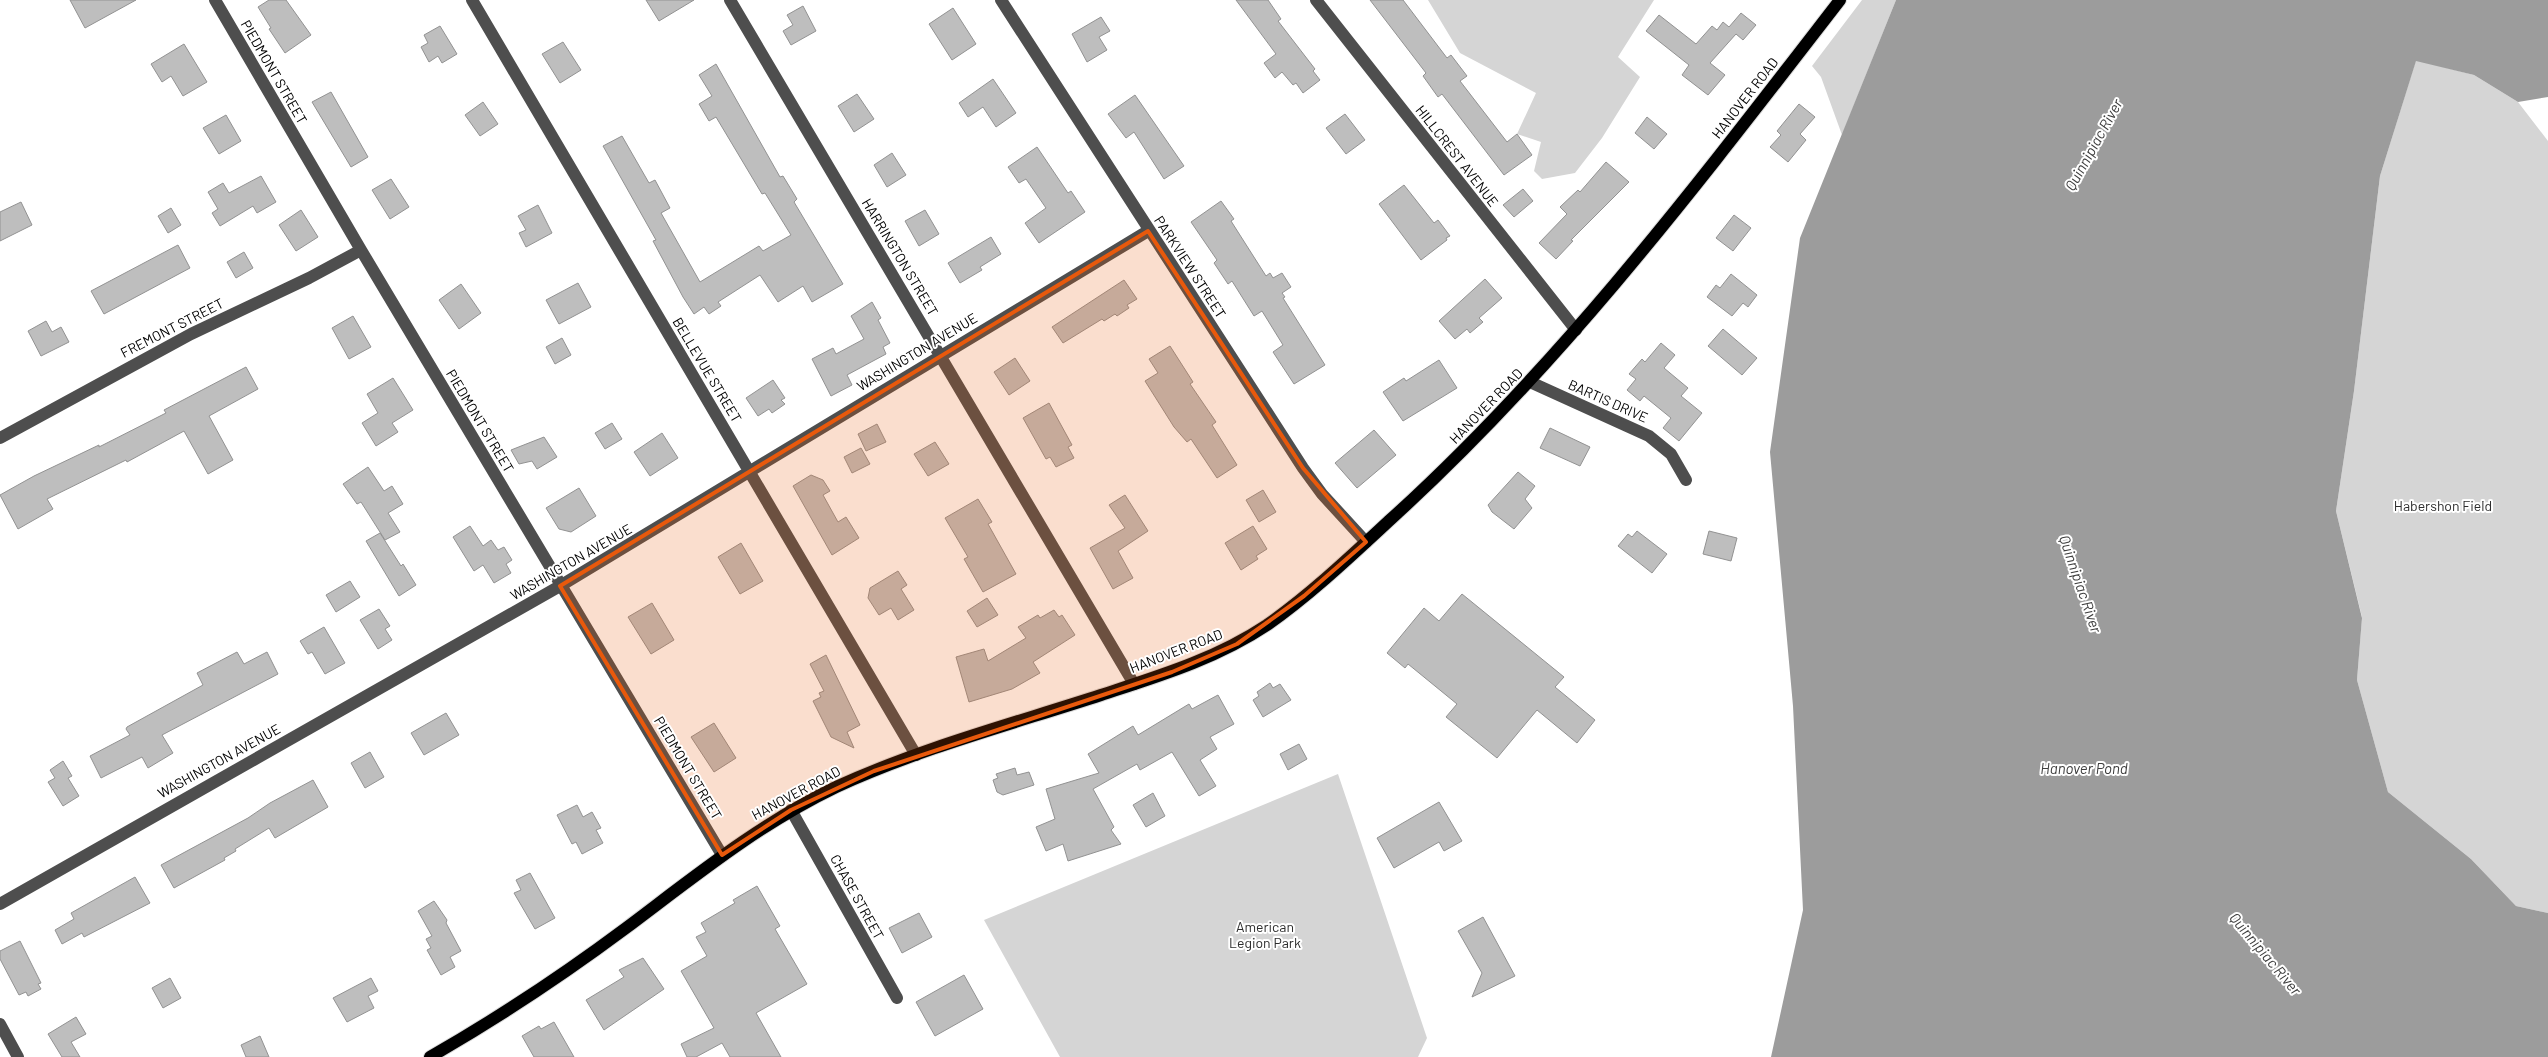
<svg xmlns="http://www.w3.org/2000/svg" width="2548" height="1057" font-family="Barlow,sans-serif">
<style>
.green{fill:#d5d5d5}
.water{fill:#9c9c9c}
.building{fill:#bebebe;stroke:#929292}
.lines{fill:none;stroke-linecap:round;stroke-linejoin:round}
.major-casing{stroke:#dbdbdb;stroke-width:14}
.minor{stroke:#4e4e4e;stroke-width:12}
.major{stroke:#000;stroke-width:12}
.marked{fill:#e8590c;fill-opacity:0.2;stroke:#e8590c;stroke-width:4;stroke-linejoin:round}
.labels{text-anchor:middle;stroke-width:4;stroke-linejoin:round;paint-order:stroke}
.street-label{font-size:14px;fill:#000;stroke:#fff}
.park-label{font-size:14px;fill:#2c2c2c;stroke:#fff}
.water-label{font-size:15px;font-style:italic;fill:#3d3d3d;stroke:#fff}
</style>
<rect width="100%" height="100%" fill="#fff"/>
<path class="green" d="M1428 0H1654L1618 57 1640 77 1602 138 1575 173 1542 179 1534 171 1541 142 1517 134 1536 93 1460 53Z
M1862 0H1896L1842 135 1821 77 1812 66Z
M2416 60 2474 75 2518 102 2548 141V913L2516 906 2471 859 2388 792 2357 680 2362 617 2336 511 2354 391 2380 176Z
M1338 774 1427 1038 1418 1057H1060L984 920Z"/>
<path class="water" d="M1896 0H2548V97L2518 102 2474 75 2416 61 2380 176 2354 391 2336 511 2362 618 2357 680 2388 792 2471 859 2516 906 2548 913V1057H1771L1803 910 1793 706 1770 452 1800 238Z"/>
<path class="building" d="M70 0H136L85 28Z
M269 0H286L311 35 285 53 269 29 271 28 258 7Z
M646 0H694L659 21Z
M1236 0H1268L1281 19 1278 21 1315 69 1313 71 1320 80 1303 93 1296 83 1293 85 1282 72 1275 78 1264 63 1276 54Z
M1370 0H1403L1447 58 1451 55 1467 76 1460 81 1507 142 1517 134 1532 155 1504 175 1442 94 1438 97 1423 76 1426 73Z
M803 6 816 31 791 45 783 31 793 25 787 15Z
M953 8 976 44 952 60 929 24Z
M1741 13 1756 25 1743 40 1736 34 1710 63 1725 75 1708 95 1682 75 1689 65 1646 31 1659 15 1696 44 1712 26 1717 30 1723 22 1729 27Z
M1101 17 1110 31 1099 37 1107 50 1087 62 1072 34Z
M440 26 457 54 442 63 438 56 429 62 421 47 428 43 424 35Z
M563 42 581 70 560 83 542 54Z
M184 44 207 82 183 96 171 76 162 82 151 64Z
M716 64 780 177 783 176 797 199 794 202 843 284 812 302 803 286 778 302 760 275 718 302 721 306 709 314 704 307 694 314 683 297 653 241 656 240 603 146 622 136 649 183 655 180 670 208 661 213 700 282 759 246 763 251 791 235 765 193 762 194 716 117 709 121 699 104 712 96 699 75Z
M993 79 1016 113 996 127 983 107 968 117 959 103Z
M331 92 368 157 351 167 312 102Z
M857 94 874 119 854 132 838 106Z
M1135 95 1184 166 1164 179 1134 132 1126 138 1108 114Z
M483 102 498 124 480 136 465 115Z
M1799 104 1815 117 1800 134 1806 140 1788 162 1770 147 1781 135 1777 131Z
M1345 114 1365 140 1346 154 1326 128Z
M226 115 241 141 219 154 203 128Z
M1647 117 1667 134 1654 149 1635 133Z
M1037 147 1068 193 1071 191 1085 212 1039 243 1025 223 1046 208 1026 179 1019 183 1008 167Z
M892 153 906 175 887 187 874 165Z
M1606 162 1629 182 1571 240 1573 241 1556 259 1539 243 1567 214 1560 207 1578 190 1580 192Z
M261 176 276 202 257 213 253 206 220 226 212 213 218 209 208 192 223 183 229 193Z
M391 179 409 207 390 219 372 190Z
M1404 185 1434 223 1438 220 1450 236 1446 238 1447 240 1421 260 1379 204Z
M1523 189 1533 201 1514 217 1503 205Z
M1221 201 1234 219 1231 221 1266 276 1270 273 1273 278 1282 273 1291 287 1282 293 1285 297 1283 298 1325 365 1294 384 1273 352 1283 345 1262 311 1254 316 1232 281 1228 284 1214 263 1217 260 1191 222Z
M21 202 32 225 0 241V212Z
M538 205 552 233 526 247 519 233 526 230 518 216Z
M171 208 181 225 168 233 158 216Z
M301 210 318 237 296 251 279 225Z
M925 210 939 234 919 246 905 221Z
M1734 215 1751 228 1733 251 1716 238Z
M991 237 1001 254 980 267 982 270 960 283 948 263Z
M178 245 190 268 104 314 91 291Z
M244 252 253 268 236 278 227 262Z
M1731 274 1757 295 1748 307 1743 303 1732 316 1707 297 1716 285 1720 288Z
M1485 279 1502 298 1479 318 1483 322 1470 333 1467 329 1455 339 1439 321Z
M1124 280 1137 299 1127 305 1129 308 1117 316 1115 314 1104 321 1102 319 1063 343 1052 327Z
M578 283 591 307 559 324 546 300Z
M461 284 481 313 459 329 439 300Z
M872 302 881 318 878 320 890 343 883 347 886 354 847 375 852 385 831 396 812 359 833 348 836 354 864 339 851 316Z
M353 316 371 347 349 359 332 328Z
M46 321 52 332 61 327 69 342 41 356 28 331Z
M1723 329 1757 358 1742 375 1708 346Z
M562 338 571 355 555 364 546 347Z
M1661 343 1675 355 1664 368 1688 388 1681 396 1702 413 1679 441 1663 428 1671 418 1644 396 1640 401 1627 390 1636 379 1629 374 1642 359 1645 362Z
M1170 346 1193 382 1190 384 1216 422 1212 425 1237 465 1217 478 1191 439 1187 442 1174 427 1145 381 1158 373 1149 359Z
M1015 358 1030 381 1009 395 994 372Z
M1439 360 1457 388 1403 421 1383 392 1404 378 1406 381Z
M246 367 258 389 209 416 233 460 208 474 184 431 127 462 126 460 47 499 53 509 18 529 0 495 34 476 99 445V447L166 413 164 410Z
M393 378 413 410 392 423 398 432 376 446 362 423 378 413 367 394Z
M773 380 785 398 781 400 785 404 772 413 769 409 758 416 746 398Z
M1049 403 1072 445 1068 447 1074 458 1056 467 1050 457 1046 459 1023 418Z
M612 423 622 439 605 449 595 433Z
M877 424 886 442 866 451 858 434Z
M1550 428 1590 447 1580 466 1540 448Z
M1374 430 1396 455 1357 488 1335 463Z
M662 433 678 458 650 476 634 452Z
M544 437 557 457 537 469 532 461 519 464 511 450Z
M935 442 949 464 928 476 914 454Z
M861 448 870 464 852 473 844 457Z
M368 467 384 491 392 486 403 504 388 513 400 532 385 540 361 502 357 504 343 484Z
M1518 472 1535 486 1525 499 1532 508 1514 529 1492 512 1488 505Z
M811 475 823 480 830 491 823 495 838 522 846 517 859 538 832 555 793 486Z
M579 488 596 516 571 532 559 529 546 508Z
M1263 490 1276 512 1259 522 1246 500Z
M1125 495 1148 531 1118 551 1133 578 1113 589 1090 548 1125 528 1109 505Z
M978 499 992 522 988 524 1016 574 983 592 964 559 968 557 945 518Z
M470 526 483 546 491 540 498 550 504 547 512 560 506 564 511 573 494 583 483 565 474 571 453 537Z
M1253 526 1267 549 1256 556 1258 559 1241 570 1225 543Z
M1637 531 1667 554 1652 573 1618 546 1628 534 1632 537Z
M1709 531 1737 538 1731 561 1703 554Z
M380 533 401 566 403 564 416 585 399 596 366 541Z
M741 543 763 581 740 594 718 557Z
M898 571 907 585 901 589 914 610 898 620 891 608 879 615 868 598 870 588Z
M350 581 360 597 336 612 326 595Z
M1462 594 1564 677 1555 687 1595 720 1577 743 1537 710 1497 758 1446 717 1457 704 1408 664 1405 668 1387 653 1424 608 1439 621Z
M987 598 998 615 977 627 967 611Z
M652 603 674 640 651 654 628 617Z
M379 609 390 626 385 629 392 640 378 649 360 620Z
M1054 610 1059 617 1062 615 1075 635 1033 662 1040 673 1012 689 969 702 956 657 984 649 988 661 1026 638 1018 627 1038 615 1040 618Z
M324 627 345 663 325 674 312 652 308 654 300 641Z
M237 652 244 664 267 652 278 674 162 735 173 753 148 768 142 757 101 778 90 756 130 735 126 729 127 727 203 685 197 673Z
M826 655 860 725 847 732 854 748 831 737 813 701 821 697 819 693 824 691 810 664Z
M1270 683 1273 688 1280 684 1291 700 1263 717 1253 700 1259 696 1257 692Z
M1218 695 1234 724 1210 737 1217 749 1200 760 1216 786 1199 796 1172 752 1140 770 1137 764 1093 789 1114 827 1111 830 1121 844 1068 861 1063 844 1046 851 1036 827 1055 819 1046 789 1099 773 1088 754 1133 726 1138 735 1189 704 1192 709Z
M446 713 459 735 424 755 411 733Z
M714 723 736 758 714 772 691 737Z
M1299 744 1307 759 1288 770 1280 754Z
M370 752 384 777 365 788 351 763Z
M63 761 72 776 68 778 79 796 63 806 48 782 55 778 50 770Z
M1015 768 1017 775 1029 772 1034 785 1003 795 997 792 993 780 998 778 996 774Z
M313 780 328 807 275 838 269 828 235 849 236 851 224 858 225 860 174 888 161 865 248 818 270 803Z
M1153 793 1165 816 1146 827 1133 805Z
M1439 802 1462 841 1444 851 1439 842 1394 868 1377 838Z
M577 805 583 817 592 812 601 828 596 830 603 843 582 854 576 842 572 844 557 815Z
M530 873 555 918 535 929 514 893 521 890 516 880Z
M135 877 150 903 84 937 82 933 62 944 55 930 74 919 71 913Z
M757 886 780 926 775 929 807 984 756 1013 781 1057H730L722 1043 696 1057H687L681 1044 714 1028 681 971 707 956 696 937 706 932 701 923 735 903 733 900Z
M434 901 447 920 446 923 461 951 450 957 455 967 441 975 427 950 431 948 426 939 432 936 418 911Z
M919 913 932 937 902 953 889 928Z
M1483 917 1515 976 1472 997 1482 973 1458 931Z
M20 941 41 983 38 984 41 989 28 996 26 992 19 995 0 959V951Z
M643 958 664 989 604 1030 586 1000 624 977 619 970Z
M964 975 983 1009 935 1036 916 1002Z
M170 978 181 998 163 1008 152 988Z
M371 978 378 991 368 996 374 1008 347 1022 333 998Z
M76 1017 86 1034 71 1042 80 1057H62L48 1034Z
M554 1022 574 1057H534L522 1036 539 1026 541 1029Z
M260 1036 269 1057H246L241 1045Z"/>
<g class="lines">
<defs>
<path id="major" d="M430 1057C498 1018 563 975 626 928 694 877 759 824 836 787 921 748 1012 724 1101 695 1159 676 1216 659 1267 625 1311 594 1351 556 1391 519 1561 365 1700 181 1840 0"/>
</defs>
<use href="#major" class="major-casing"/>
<path class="minor" d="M215 0 361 250 722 855
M472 0 916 755
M730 0 1134 684
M1001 0 1303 468 1322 494 1366 542
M1316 0 1576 330
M1530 382 1649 436 1671 454 1686 480
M0 438 191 334 309 278 361 250
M791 810 897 998
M0 904 560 586 1148 231
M0 1024 18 1057"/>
<use href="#major" class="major"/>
</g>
<path class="marked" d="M1148 231 1303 468 1366 542 1304 596 1237 644 1172 672 874 771 791 810 722 855 560 586Z"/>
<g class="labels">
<g class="street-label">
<text transform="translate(274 72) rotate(60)" y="5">PIEDMONT STREET</text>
<text transform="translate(1745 98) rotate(-52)" y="5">HANOVER ROAD</text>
<text transform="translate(1457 156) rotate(52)" y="5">HILLCREST AVENUE</text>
<text transform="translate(900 257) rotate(59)" y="5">HARRINGTON STREET</text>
<text transform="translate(1190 267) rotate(57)" y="5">PARKVIEW STREET</text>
<text transform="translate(172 328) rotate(-27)" y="5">FREMONT STREET</text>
<text transform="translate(917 352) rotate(-31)" y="5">WASHINGTON AVENUE</text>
<text transform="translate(707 370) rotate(59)" y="5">BELLEVUE STREET</text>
<text transform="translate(1608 401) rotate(24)" y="5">BARTIS DRIVE</text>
<text transform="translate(1486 406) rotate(-46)" y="5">HANOVER ROAD</text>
<text transform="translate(480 421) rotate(59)" y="5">PIEDMONT STREET</text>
<text transform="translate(571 562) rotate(-30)" y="5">WASHINGTON AVENUE</text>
<text transform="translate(1176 651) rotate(-21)" y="5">HANOVER ROAD</text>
<text transform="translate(219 761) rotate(-29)" y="5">WASHINGTON AVENUE</text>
<text transform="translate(688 768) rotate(59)" y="5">PIEDMONT STREET</text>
<text transform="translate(796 793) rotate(-28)" y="5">HANOVER ROAD</text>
<text transform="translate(857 897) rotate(61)" y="5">CHASE STREET</text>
</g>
<g class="park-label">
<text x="2443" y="511">Habershon Field</text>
<text x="1265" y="932">American<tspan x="1265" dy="16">Legion Park</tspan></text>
</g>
<g class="water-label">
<text transform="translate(2094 145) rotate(-61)" y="5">Quinnipiac River</text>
<text transform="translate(2080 584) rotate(71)" y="5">Quinnipiac River</text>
<text x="2084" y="774">Hanover Pond</text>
<text transform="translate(2265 954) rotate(50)" y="5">Quinnipiac River</text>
</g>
</g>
</svg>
